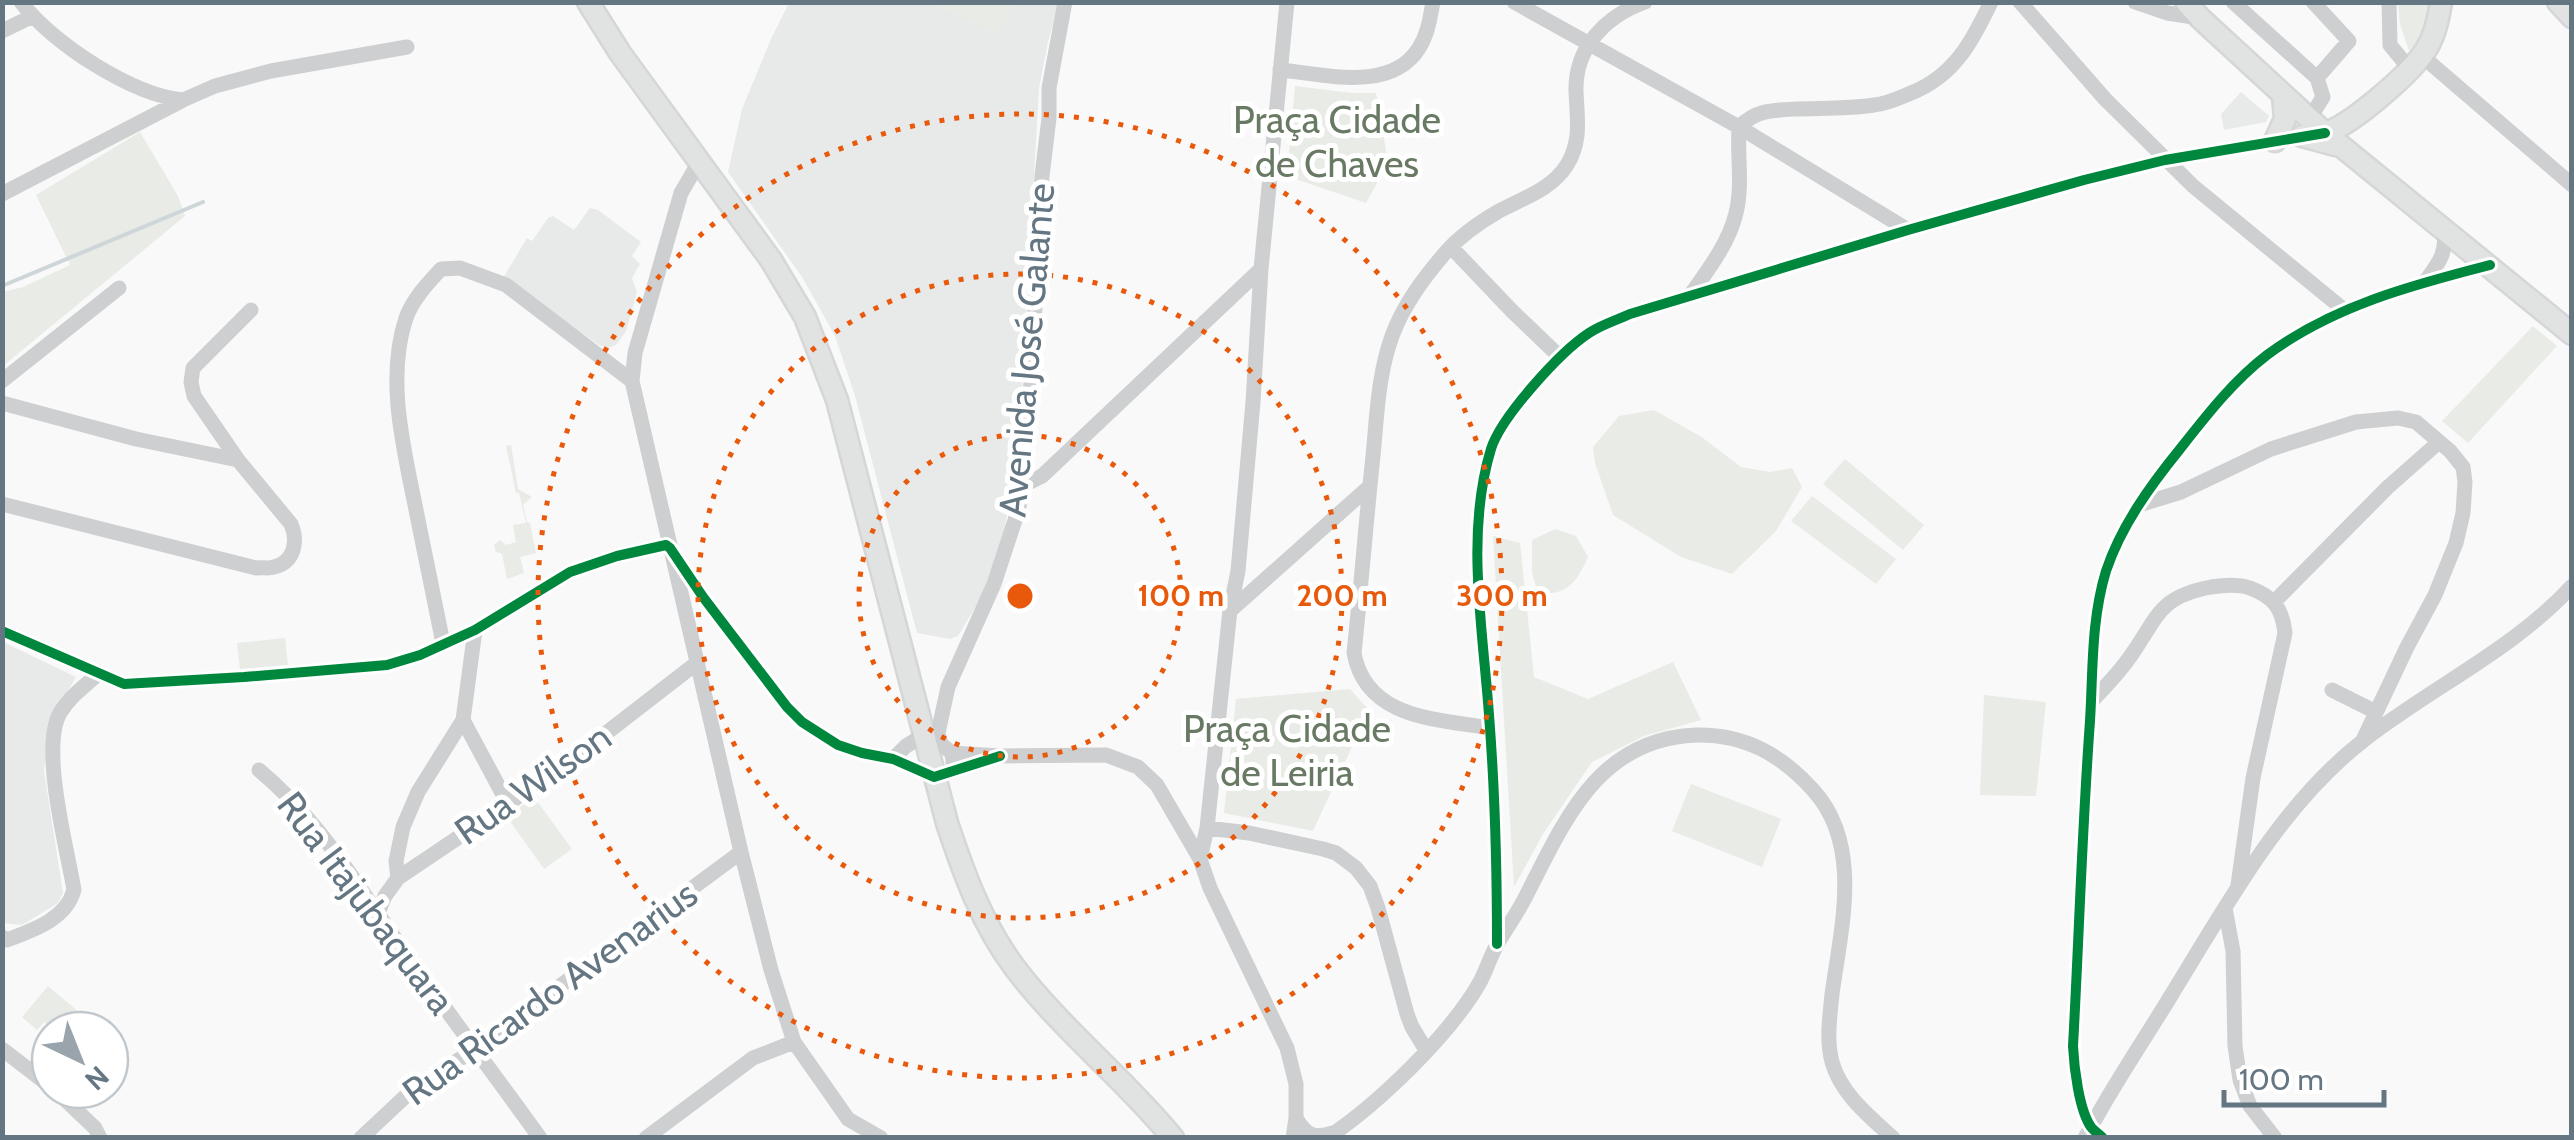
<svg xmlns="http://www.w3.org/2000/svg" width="2574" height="1140" font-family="Cabin,sans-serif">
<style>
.built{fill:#e8e9e9}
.green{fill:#e8ebe6}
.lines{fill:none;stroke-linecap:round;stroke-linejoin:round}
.stream{stroke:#ced6d9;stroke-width:4}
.major-casing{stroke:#d5d6d7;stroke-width:25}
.minor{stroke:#cecfd0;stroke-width:15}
.major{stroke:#e1e2e2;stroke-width:20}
.cycleway-casing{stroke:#fff;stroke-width:16}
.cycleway{stroke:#00873e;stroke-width:10}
.ring{fill:none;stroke:#e8590c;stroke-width:5;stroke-dasharray:5 10}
.labels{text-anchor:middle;stroke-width:10;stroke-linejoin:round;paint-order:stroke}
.park-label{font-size:38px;fill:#687a64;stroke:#fff}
.street-label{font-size:38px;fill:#657683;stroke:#fff}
.centre{fill:#e8590c;stroke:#fff;stroke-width:5}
.ring-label{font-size:30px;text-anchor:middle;font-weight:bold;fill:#e8590c;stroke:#fff;stroke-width:10;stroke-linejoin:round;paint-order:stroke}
</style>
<rect width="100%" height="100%" fill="#f9f9f9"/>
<path class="built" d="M789 3H1059L1048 42 1039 88 1022 389 1014 477 1001 547 979 601 958 636 950 639 917 633 855 396 835 336 802 277 728 172 742 109 771 39Z
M2241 92 2269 116 2266 122 2224 130 2221 114Z
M590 208 598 210 641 242 632 256 640 264 632 278 637 292 626 331 616 345 608 348 599 345 503 278 527 238 532 241 548 218 553 216 574 230Z
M3 642 76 677 50 721 44 771 63 893 58 903 22 925 3 923Z"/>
<path class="green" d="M930 3H1015L999 35Z
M2398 3H2434L2430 26 2409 51 2400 24Z
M1295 86 1352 93H1376L1389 168 1382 174 1366 203 1287 176Z
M140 132 178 196 185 216 3 366V292L23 287 70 265 36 195Z
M2533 326 2557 346 2468 443 2442 421Z
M1654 410 1703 438 1741 467 1770 472 1792 468 1802 487 1776 531 1732 574 1681 557 1613 515 1595 463 1593 447 1619 416Z
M511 445 518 489 532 497 523 505 527 522 530 523 536 553 520 557 524 573 507 579 502 554 496 552 494 545 500 540 506 545 516 542 513 525 526 523 519 493H516L506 446Z
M1845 459 1924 525 1903 550 1823 484Z
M1812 496 1896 559 1876 584 1791 521Z
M1555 529 1576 536 1588 557C1576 583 1569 594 1538 594L1532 572V540Z
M1493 536 1520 543 1534 677 1588 699 1673 662 1701 720 1644 736 1592 762 1543 834 1514 887Z
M285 638 288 665 240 669 237 643Z
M1350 689 1369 710 1313 831 1224 813 1236 699Z
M1984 695 2046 702 2036 796 1980 795Z
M1691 784 1781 819 1762 867 1672 831Z
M534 797 572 849 544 869 507 817Z
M48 986 100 1030H55L44 1022 37 1030 22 1017Z"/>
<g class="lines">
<path class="stream" d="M2 286 203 202"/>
<defs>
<path id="major" d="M588 2 620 53 771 260 805 317 837 400 947 823C964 874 982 924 1015 968 1062 1030 1124 1078 1173 1138
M2186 2 2200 18 2325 133 2572 334
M2558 2 2572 17
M2325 133C2350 126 2407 76 2423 54 2434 39 2438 21 2441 2
M2302 136 2335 145
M2275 141 2285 119 2283 95"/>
</defs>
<use href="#major" class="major-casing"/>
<path class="minor" d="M21 2C52 43 132 95 183 100
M1514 2 1739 127 1908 230
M2020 2 2105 99 2193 186 2343 309
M2135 2 2167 13 2200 18
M2233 2 2317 78 2323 97 2310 118
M2313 2 2349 41 2317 78
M2389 2 2390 45 2409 68
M2 31 33 16
M2422 56 2572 185
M1280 70C1324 74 1391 93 1419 48 1428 34 1430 18 1433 2
M699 162 681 193 635 353 632 381 741 852 771 970 794 1042 848 1119 881 1138
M2 194 183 100 215 86 271 71 407 47
M1451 247 1512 311 1560 357
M2425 282C2438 263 2447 255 2444 231
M1691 294C1708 270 1729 243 1736 213 1743 185 1737 155 1739 127 1756 110 1773 110 1796 109 1822 108 1849 109 1874 105 1887 104 1899 98 1911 93 1954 76 1972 42 1991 2
M2 381 119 288
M2 403 136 439 238 460
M1022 486 1042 476 1261 269
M2 504 256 568C262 567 269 569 274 567 295 562 298 541 291 524L238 460 194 396 191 382 193 368 251 310
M2139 505 2181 492 2271 449 2356 422 2398 418 2416 422 2450 451 2463 467 2465 482 2463 513 2456 543 2435 595 2407 647 2364 738
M2275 601 2388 487 2439 442
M1231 610 1370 486
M2 631 124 684 244 677 387 665 420 655 475 630 570 572 617 556 666 545 670 548 703 597 787 707 802 722 838 745 862 753 893 759 934 777 1000 756
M443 643C434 600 426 558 417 515 405 453 385 381 406 318 413 299 427 284 441 269L460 268 506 285 632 381
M2332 690 2376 712
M2091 702C2105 687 2120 672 2132 654 2159 615 2159 597 2211 587 2224 585 2238 584 2250 588 2274 597 2282 608 2285 633L2253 778 2238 885
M463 720 508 804
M1490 728C1437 719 1366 719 1354 653 1361 587 1366 521 1373 456 1377 415 1378 375 1392 336 1404 304 1423 279 1445 253 1459 237 1480 222 1499 211 1523 198 1551 190 1567 165 1582 140 1577 118 1576 91 1575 47 1606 16 1645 2
M952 753 1000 756 1106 755 1138 767 1157 785 1200 859 1210 888 1287 1048 1296 1084V1118L1293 1138
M893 759 906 746 924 735
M954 769 952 753 941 744 938 733 948 687 994 584 1019 508 1031 382 1042 176 1049 118V88L1065 2
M259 770C320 821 353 880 399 944 445 1009 493 1073 540 1138
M1207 828 1249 833 1323 849 1336 853 1356 868 1370 886 1378 908 1407 1014 1412 1027 1426 1050
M1200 859 1207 828 1230 610 1238 571 1253 402 1261 269 1287 2
M398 878 396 861 403 827 418 792 463 720 475 630
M2225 908 2233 951 2235 1046 2240 1080 2250 1106 2275 1138
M378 913 385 896 398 878 508 804 605 734 698 662
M2 937 7 940C34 930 66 919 74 890 67 848 40 748 60 713 69 697 85 686 98 674
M1497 944C1497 868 1495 791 1489 715 1483 629 1465 534 1491 449 1501 417 1560 352 1589 333 1601 325 1617 320 1630 314L1908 230 2084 180 2165 160 2312 135
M2 1049 50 1086
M55 1090 95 1128 100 1138
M1296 1118C1306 1135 1314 1139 1333 1133
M361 1138 410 1092 475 1049 741 852
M646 1138 753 1058 794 1042
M1327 1138C1377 1105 1450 1035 1480 982 1487 969 1491 954 1499 941 1508 926 1518 912 1526 896 1565 820 1598 739 1696 735 1745 734 1782 755 1814 791 1863 846 1841 928 1832 994 1830 1016 1826 1040 1832 1062 1841 1094 1869 1116 1893 1138
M2085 1138C2111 1088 2143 1042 2172 994 2227 905 2280 805 2364 740 2432 687 2513 650 2572 586
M2103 1138C2099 1134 2094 1131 2091 1127 2079 1110 2074 1067 2073 1046 2079 938 2082 830 2090 721 2093 672 2091 620 2106 571 2121 526 2150 486 2180 449 2206 416 2233 381 2267 355 2333 306 2412 285 2490 265"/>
<use href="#major" class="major"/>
<defs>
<path id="cycleway" d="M2 631 124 684 244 677 387 665 420 655 475 630 570 572 617 556 666 545 670 548 703 597 787 707 802 722 838 745 862 753 893 759 934 777 1000 756
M1497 944C1497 868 1495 791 1489 715 1483 629 1465 534 1491 449 1501 417 1560 352 1589 333 1601 325 1617 320 1630 314L1908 230 2084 180 2165 160 2325 133
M2103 1138C2099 1134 2094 1131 2091 1127 2079 1110 2074 1067 2073 1046 2079 938 2082 830 2090 721 2093 672 2091 620 2106 571 2121 526 2150 486 2180 449 2206 416 2233 381 2267 355 2333 306 2412 285 2490 265"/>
</defs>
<use href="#cycleway" class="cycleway-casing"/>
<use href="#cycleway" class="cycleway"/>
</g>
<g class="ring">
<circle cx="1020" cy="596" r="161"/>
<circle cx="1020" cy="596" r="322"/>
<circle cx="1020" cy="596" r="482"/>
</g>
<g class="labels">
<g class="park-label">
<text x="1337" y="133">Praça Cidade<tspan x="1337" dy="44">de Chaves</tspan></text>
<text x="1287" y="742">Praça Cidade<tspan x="1287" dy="44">de Leiria</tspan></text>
</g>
<g class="street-label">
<text transform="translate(1027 350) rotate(-85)" y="13">Avenida José Galante</text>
<text transform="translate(533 784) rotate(-35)" y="13">Rua Wilson</text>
<text transform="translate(366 903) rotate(53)" y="13">Rua Itajubaquara</text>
<text transform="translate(550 993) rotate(-36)" y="13">Rua Ricardo Avenarius</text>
</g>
</g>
<circle cx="1020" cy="596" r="15" class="centre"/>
<g class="ring-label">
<text x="1181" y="606">100 m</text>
<text x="1342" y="606">200 m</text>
<text x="1502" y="606">300 m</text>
</g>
<rect width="2574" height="1140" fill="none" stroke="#657683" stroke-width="10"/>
<g transform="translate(80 1060) rotate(137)"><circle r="48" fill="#ffffff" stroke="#c1c8cd" stroke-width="2.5"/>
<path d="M0-8L18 38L0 25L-18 38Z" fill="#99a4ac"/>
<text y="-15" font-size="28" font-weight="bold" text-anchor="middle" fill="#657683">N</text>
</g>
<path d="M2224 1090v15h160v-15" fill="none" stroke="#657683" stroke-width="5"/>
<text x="2239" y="1090" font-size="30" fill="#657683" stroke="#ffffff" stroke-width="8" paint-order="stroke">100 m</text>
</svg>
